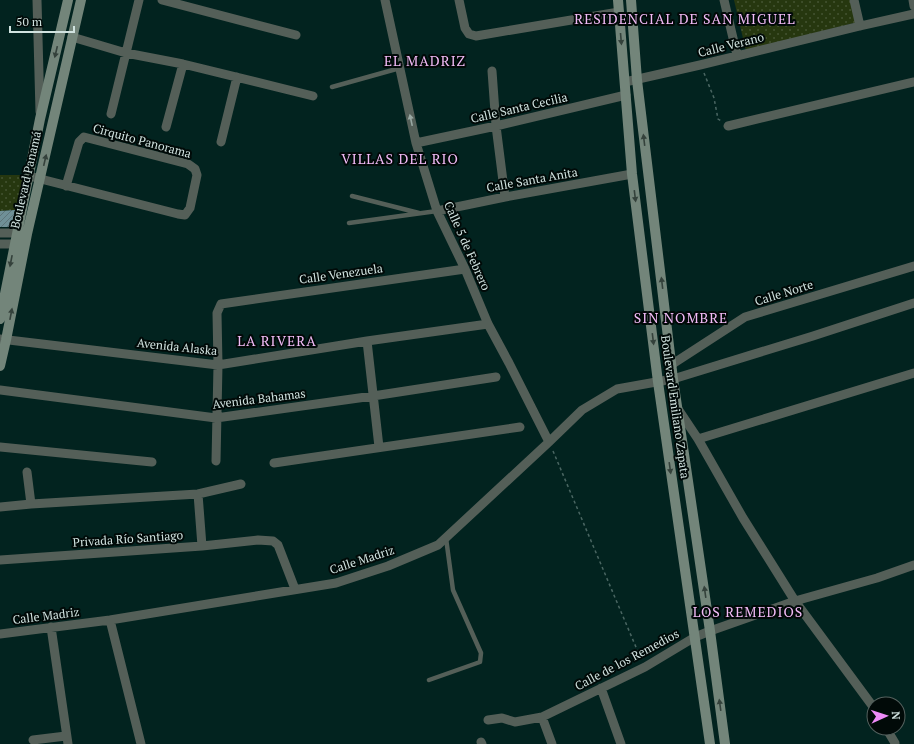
<svg xmlns="http://www.w3.org/2000/svg" width="914" height="744" font-family="'PT Serif',serif">
<style>
.park{fill:url(#park-dots)}
.building{fill:url(#building-hatch)}
.lines{fill:none;stroke-linecap:round;stroke-linejoin:round}
.path{stroke:#4a6662;stroke-width:1.5;stroke-dasharray:3 3;stroke-linecap:butt}
.lane{stroke:#545f58;stroke-width:4.5}
.street{stroke:#545f58;stroke-width:9}
.secondary{stroke:#73857a;stroke-width:10}
.oneway{fill:#34413b}
.oneway2{fill:#99a8a3}
.labels{text-anchor:middle;stroke-width:4;stroke-linejoin:round;paint-order:stroke}
.street-label{font-size:12px;fill:#d1e3e0;stroke:#010a08}
.quarter-label{font-size:14px;letter-spacing:1px;fill:#f2bbf7;stroke:#010a08}
</style>
<defs>
<pattern id="park-dots" width="8" height="8" patternUnits="userSpaceOnUse"><rect width="8" height="8" fill="#26370f"/><path d="M2 2h.1M6 6h.1" fill="none" stroke="#445432" stroke-width="1.8" stroke-linecap="round"/></pattern>
<pattern id="building-hatch" width="6" height="6" patternUnits="userSpaceOnUse"><rect width="6" height="6" fill="#6f9097"/><path d="M-1 1l2-2M0 6l6-6M5 7l2-2" fill="none" stroke="#5e757a"/></pattern>
</defs>
<rect width="100%" height="100%" fill="#02231f"/>
<path class="park" d="M734 0H853L858 22 746 51Z
M0 175H26L19 210 0 211Z"/>
<path class="building" d="M15 210 12 227H0V211Z"/>
<g class="lines">
<path class="path" d="M704 73 714 98 718 119 721 121
M553 451 641 659"/>
<path class="lane" d="M332 87 400 68
M352 196 419 213
M349 223 437 211
M429 680 480 662 481 653 453 590 446 538"/>
<path class="street" d="M37 0 40 112
M162 0 296 35
M385 0 416 143 437 211 465 269 488 324 509 363 549 442
M459 0 465 28 469 34 476 36 619 12
M724 0 737 55
M854 0 860 26
M913 0 914 6
M72 37 126 53 183 64 313 96
M492 71 496 126 505 197
M625 82 700 65 860 26 914 14
M111 114 139 0
M728 126 914 82
M166 127 183 64
M221 142 237 77
M416 143 496 126 626 95
M29 176 178 214 185 215 190 208 197 175 195 169 188 164 84 137 79 142 66 186
M437 211 505 197 632 174
M0 233H17L24 234
M0 244H15L21 245
M0 339 218 365 367 341 488 324
M367 341 379 447
M671 365 745 317 914 266
M0 390 216 418 373 396 496 377
M678 409 698 439 743 518 795 601 874 708
M698 439 914 373
M0 447 152 462
M216 461 218 365 217 313 221 304 465 269
M274 463 520 427
M27 472 31 504
M198 494 202 546
M0 507 31 504 198 494 241 484
M0 560 202 546 258 540 273 541 278 545 295 589
M110 620 141 744
M51 627 68 744
M0 634 110 620 336 583 388 566 438 545 549 442 582 410 617 389 673 379 813 336 914 303
M601 688 621 744
M542 717 552 744
M488 720 502 718 515 722 542 717 645 667 695 637 710 631 795 601 877 578 914 565
M886 728 895 743
M33 740 66 736
M481 742 482 744"/>
<path class="secondary" d="M618 0 632 174 658 382 710 744
M631 0 637 80 673 379 710 631 725 744
M0 319 40 119 68 0
M0 366 6 340 27 234 81 0"/>
</g>
<defs><path id="oneway-solid" d="M-6-.8H1V-3.2L6.5 0L1 3.2V.8H-6Z"/></defs>
<g class="oneway">
<use href="#oneway-solid" transform="translate(621 39) rotate(85)"/>
<use href="#oneway-solid" transform="translate(56 52) rotate(103)"/>
<use href="#oneway-solid" transform="translate(644 140) rotate(-97)"/>
<use href="#oneway-solid" transform="translate(45 160) rotate(-77)"/>
<use href="#oneway-solid" transform="translate(635 196) rotate(83)"/>
<use href="#oneway-solid" transform="translate(11 261) rotate(101)"/>
<use href="#oneway-solid" transform="translate(662 283) rotate(-97)"/>
<use href="#oneway-solid" transform="translate(11 314) rotate(-79)"/>
<use href="#oneway-solid" transform="translate(653 339) rotate(83)"/>
<use href="#oneway-solid" transform="translate(670 468) rotate(82)"/>
<use href="#oneway-solid" transform="translate(705 592) rotate(-98)"/>
<use href="#oneway-solid" transform="translate(720 705) rotate(-98)"/>
</g>
<use class="oneway2" href="#oneway-solid" transform="translate(411 120) rotate(-102)"/>
<g class="labels">
<g class="street-label">
<text transform="translate(731 45) rotate(-14)" y="4">Calle Verano</text>
<text transform="translate(519 108) rotate(-13)" y="4">Calle Santa Cecilia</text>
<text transform="translate(142 141) rotate(15)" y="4">Cirquito Panorama</text>
<text transform="translate(26 180) rotate(-77)" y="4">Boulevard Panamá</text>
<text transform="translate(532 180) rotate(-10)" y="4">Calle Santa Anita</text>
<text transform="translate(467 246) rotate(66)" y="4">Calle 5 de Febrero</text>
<text transform="translate(341 274) rotate(-8)" y="4">Calle Venezuela</text>
<text transform="translate(784 293) rotate(-17)" y="4">Calle Norte</text>
<text transform="translate(177 347) rotate(6)" y="4">Avenida Alaska</text>
<text transform="translate(259 399) rotate(-7)" y="4">Avenida Bahamas</text>
<text transform="translate(675 407) rotate(82)" y="4">Boulevard Emiliano Zapata</text>
<text transform="translate(128 539) rotate(-4)" y="4">Privada Río Santiago</text>
<text transform="translate(362 560) rotate(-18)" y="4">Calle Madriz</text>
<text transform="translate(46 616) rotate(-7)" y="4">Calle Madriz</text>
<text transform="translate(627 660) rotate(-28)" y="4">Calle de los Remedios</text>
</g>
<g class="quarter-label">
<text x="685" y="24">RESIDENCIAL DE SAN MIGUEL</text>
<text x="425" y="66">EL MADRIZ</text>
<text x="400" y="164">VILLAS DEL RIO</text>
<text x="681" y="323">SIN NOMBRE</text>
<text x="277" y="346">LA RIVERA</text>
<text x="748" y="617">LOS REMEDIOS</text>
</g>
</g>
<g transform="translate(886 716) rotate(87)"><circle r="19" fill="#010a08" stroke="#54615e"/>
<path d="M0-3L7 15L0 10L-7 15Z" fill="#ee8bf8"/>
<text y="-6" font-size="11" font-weight="bold" text-anchor="middle" fill="#d1e3e0">N</text>
</g>
<path d="M10 26v6h64v-6" fill="none" stroke="#d1e3e0" stroke-width="2"/>
<text x="16" y="26" font-size="12" fill="#d1e3e0" stroke="#010a08" stroke-width="3" paint-order="stroke">50 m</text>
</svg>
